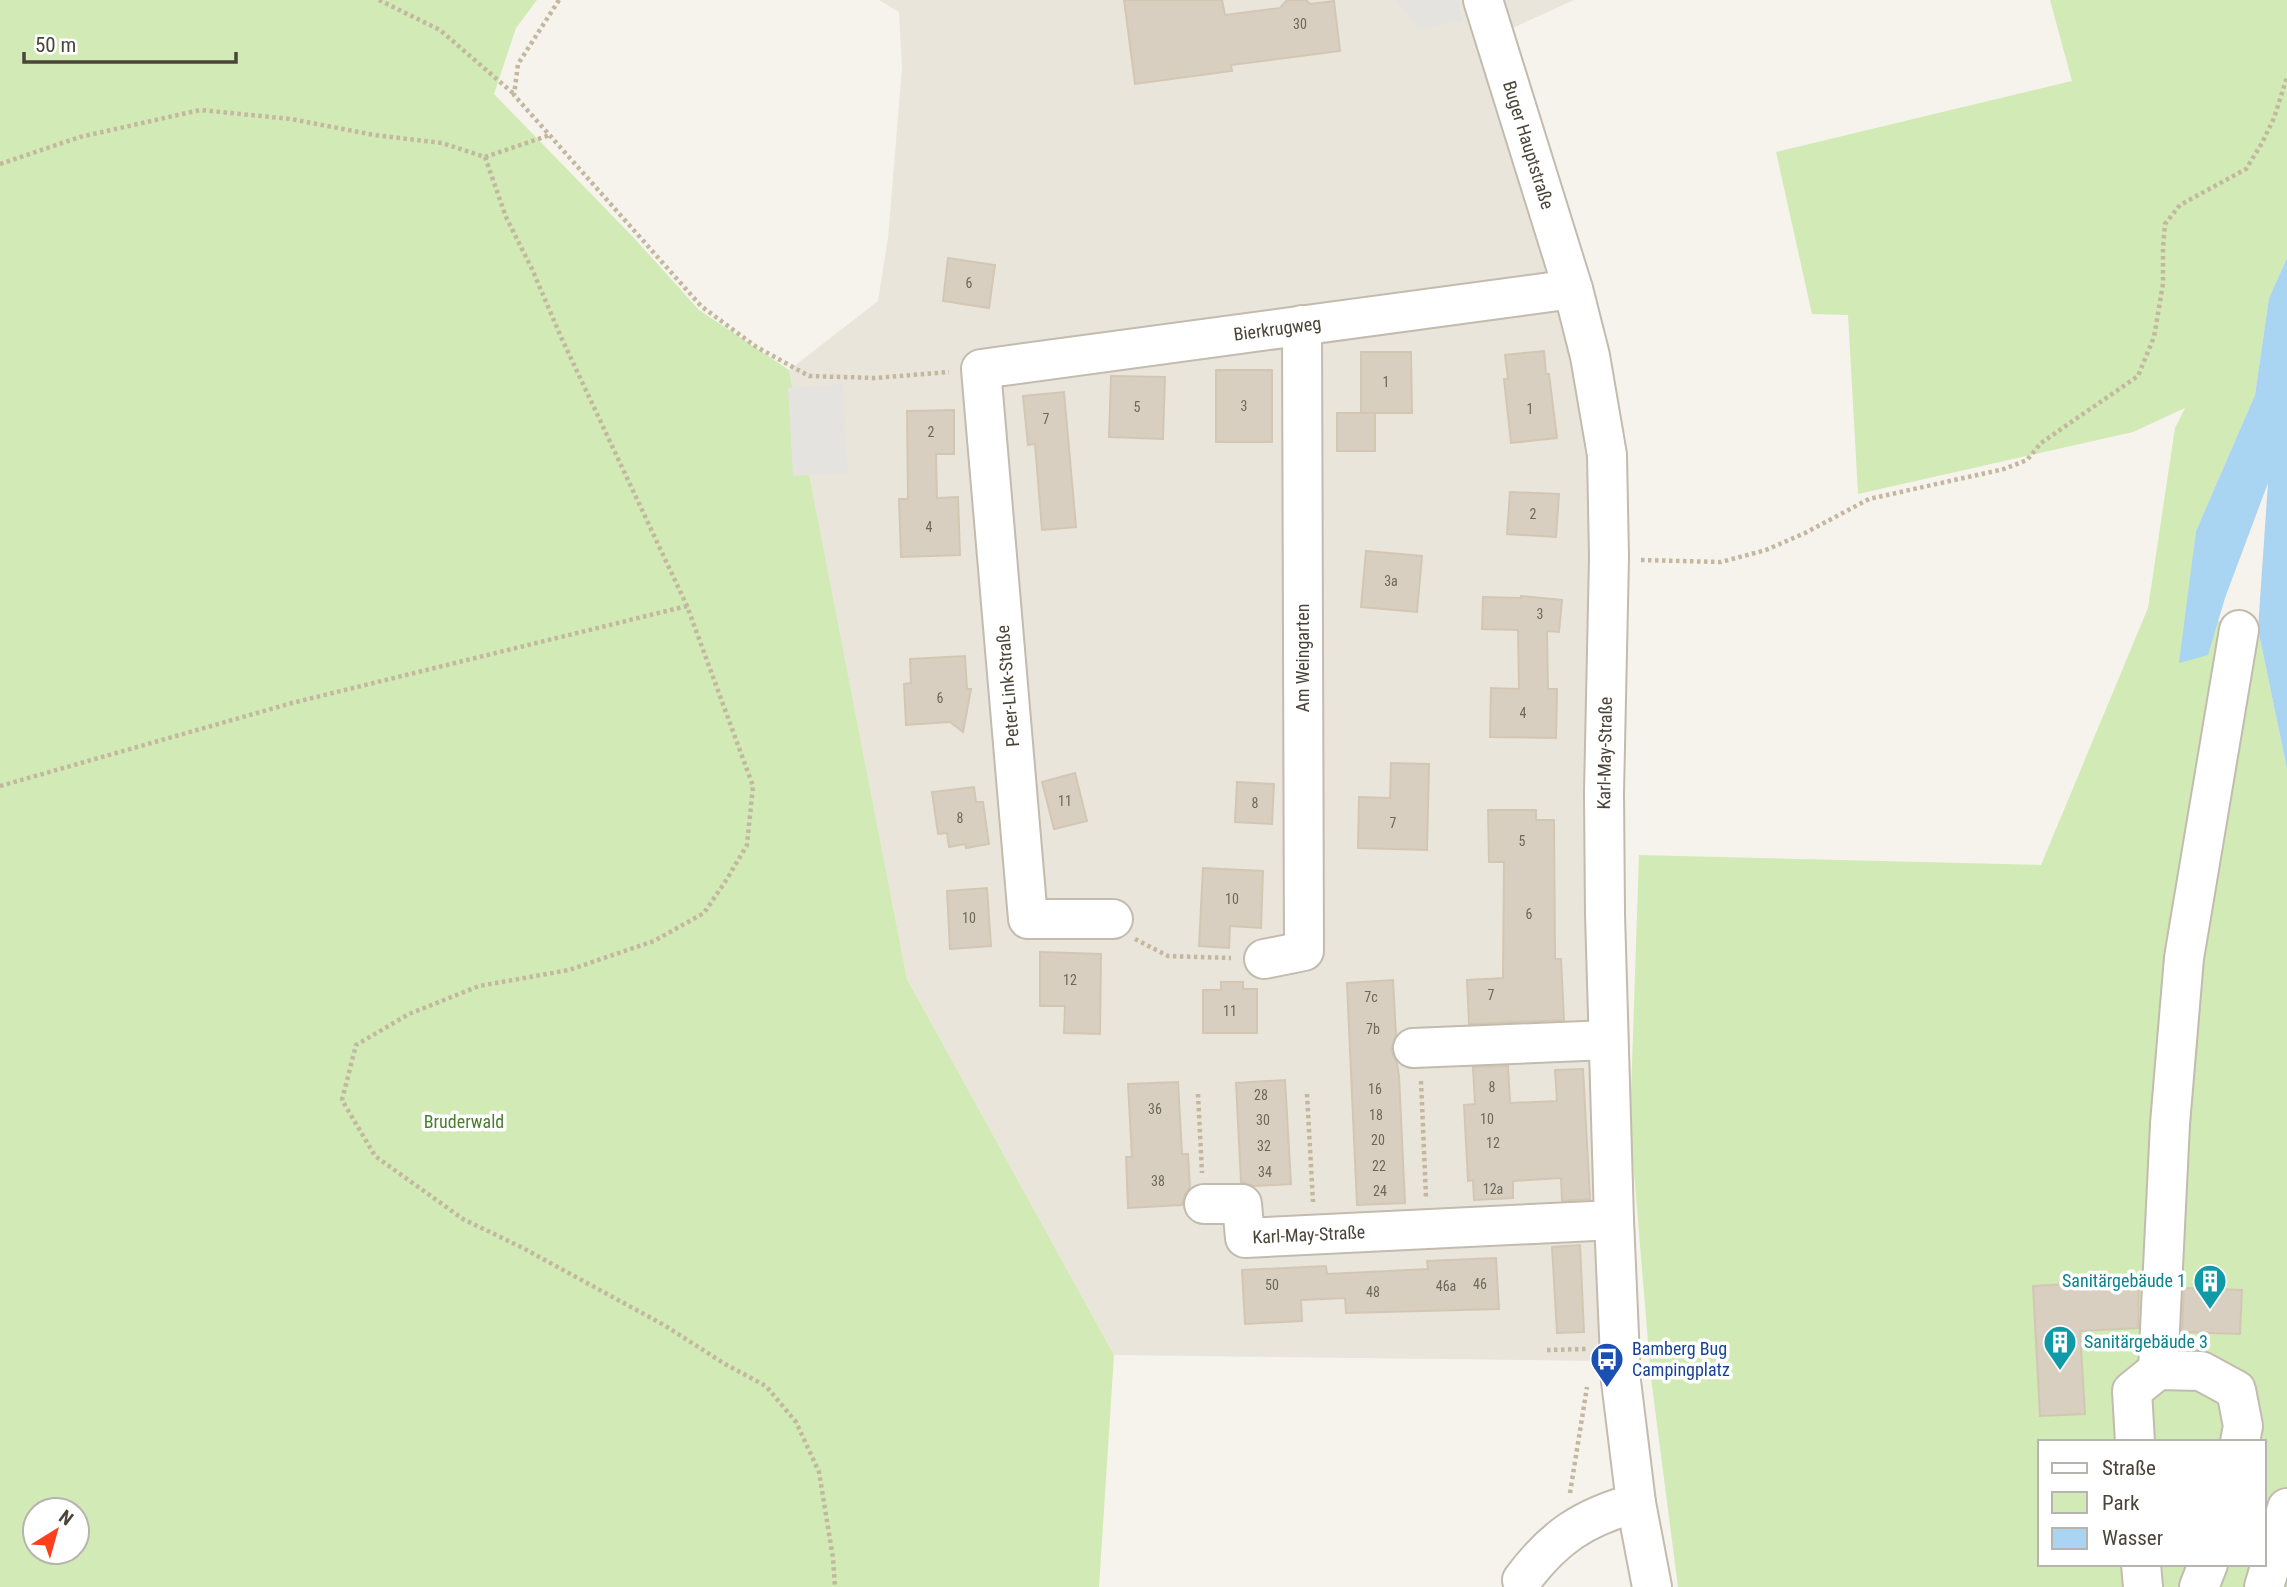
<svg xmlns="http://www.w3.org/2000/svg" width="2287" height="1587" font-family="'Roboto Condensed',sans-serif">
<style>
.residential{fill:#eae5da}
.green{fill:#d2eab5;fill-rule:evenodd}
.parking{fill:#e5e3e0}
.water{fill:#a9d4f2}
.building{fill:#d8cfc1;stroke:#d3c7b4;stroke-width:2}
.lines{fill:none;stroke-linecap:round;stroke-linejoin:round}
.minor-casing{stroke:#c2bbae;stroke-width:42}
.path{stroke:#c4b79f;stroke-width:4.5;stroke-dasharray:3.5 3.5;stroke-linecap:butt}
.minor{stroke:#fff;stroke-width:38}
.labels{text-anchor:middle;stroke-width:7;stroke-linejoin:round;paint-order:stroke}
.number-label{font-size:14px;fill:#6e675b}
.street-label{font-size:18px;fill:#4b4439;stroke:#fff}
.park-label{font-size:18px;fill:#4a7f2a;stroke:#fff}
.culture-label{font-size:18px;fill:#0d838f;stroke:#fff;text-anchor:end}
.transit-label{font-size:18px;fill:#164399;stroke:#fff;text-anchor:start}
</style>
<rect width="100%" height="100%" fill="#f6f3ec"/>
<path class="residential" d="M879 0H1574L1504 32 1570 320 1600 494 1610 1361 1114 1355 907 979 789 370 878 301 888 238 902 68 899 12Z"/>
<path class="green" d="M0 0H537L516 28 494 94 634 238 699 310 789 370 907 979 1114 1355 1099 1587H0ZM35 1510H77V1552H35Z
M2050 0H2287V258L2269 298 2255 395 2196 531 2186 615 2258 629 2287 769V1587H1678L1651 1378 1630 1124 1639 855 2041 865 2148 608 2175 428 2185 408 2133 432 1858 494 1848 315 1812 314 1776 152 2072 81ZM2040 1442H2264V1564H2040Z"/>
<path class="parking" d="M1396 0H1457L1463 21 1419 29Z
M843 384 848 473 793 476 788 388Z"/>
<path class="water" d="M2287 258V769L2258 629 2268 483 2225 598 2208 655 2179 663 2196 531 2255 395 2269 298Z"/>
<path class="building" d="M1124 0H1222L1225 15 1280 8 1287 0H1306L1310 4 1334 1 1340 51 1231 65 1232 71 1135 84Z
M948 258 995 265 989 308 943 301Z
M1544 351 1546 374H1549L1557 438 1511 443 1504 379H1508L1505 355Z
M1361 352H1411L1412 413H1361Z
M1216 370H1272V442H1216Z
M1111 376 1165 377 1163 439 1109 437Z
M1064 392 1076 527 1042 530 1035 444 1028 445 1023 396Z
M954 410V454H936L937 498 958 497 960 555 901 557 899 499H908L907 411Z
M1337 413H1375V451H1337Z
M1510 492 1559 494 1556 537 1507 534Z
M1366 551 1422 556 1417 612 1361 607Z
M1521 596 1562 600 1559 632 1547 631 1548 689H1557L1556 738 1490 737 1491 688 1519 689 1518 630 1482 629 1483 597 1521 598Z
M965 656 967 689H971L963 732 950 722 906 725 904 684 911 683 910 659Z
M1391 763 1429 764 1427 850 1358 848 1359 797 1390 798Z
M1075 773 1087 821 1054 829 1042 782Z
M1237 782 1274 784 1272 824 1235 822Z
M974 787 976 802H983L989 844 966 848 965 844 949 847 947 833 938 834 932 792Z
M1488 810H1536V820H1554L1555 959H1561L1564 1020 1469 1024 1467 980 1503 978 1504 862H1489Z
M1203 868 1263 871 1261 928 1230 926 1229 948 1199 946Z
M987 888 991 946 950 949 947 891Z
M1040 952 1101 954 1100 1034 1064 1033 1065 1006H1040Z
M1393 980 1396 1035 1391 1050 1397 1063 1399 1076 1405 1203 1357 1205 1347 983Z
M1221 982H1243V989H1257V1033H1203V990H1221Z
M1508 1066 1510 1103 1557 1101 1555 1070 1583 1069 1590 1199 1562 1201 1561 1178 1513 1181V1198L1474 1200 1473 1180 1468 1181 1464 1105 1475 1104 1473 1067Z
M1285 1080 1291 1184 1254 1186 1241 1182 1236 1083Z
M1178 1082 1182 1154H1188L1190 1188 1185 1194 1182 1205 1128 1208 1126 1157H1132L1128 1084Z
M1580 1245 1584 1332 1557 1333 1552 1247Z
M1496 1258 1499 1309 1346 1313 1345 1298 1301 1300 1302 1321 1245 1324 1242 1270 1326 1266 1327 1274 1428 1269 1427 1261Z
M2139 1280 2138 1328 2080 1331 2085 1414 2040 1416 2033 1286Z
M2184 1288 2242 1290 2240 1334 2182 1332Z"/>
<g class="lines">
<defs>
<g id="minor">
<path id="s1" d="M1483 0 1573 289 1590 356 1607 455 1609 557 1604 793 1605 914 1614 1220 1621 1381 1636 1503 1652 1587"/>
<path id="s2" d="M1113 919H1028L981 369 1573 289"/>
<path d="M1264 959 1304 951 1302 325"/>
<path d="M1413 1048 1608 1040"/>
<path id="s3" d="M1204 1204H1242L1245 1238 1614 1220"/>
<path d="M2158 1370 2170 1124 2184 958 2239 630"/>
<path d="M2158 1370 2201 1371 2236 1390 2243 1426 2240 1442"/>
<path d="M2135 1442 2132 1391 2158 1370"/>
<path d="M2141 1564 2143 1587"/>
<path d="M1522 1580C1554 1537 1584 1517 1636 1503"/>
<path d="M2199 1587 2208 1564"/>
<path d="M2264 1587 2287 1508"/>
</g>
</defs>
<use href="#minor" class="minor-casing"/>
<path class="path" d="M379 0 440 30 514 94
M559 0 518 64 514 95 701 306 755 346 809 376 875 378 949 372
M485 157 506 217 532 269 561 337 687 606 753 786 747 845 727 879 704 913 654 941 569 970 479 986 409 1014 356 1045 342 1100 375 1156 463 1219 521 1247 664 1325 725 1364 766 1386 796 1422 819 1472 833 1558 835 1587
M0 164 80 137 200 110 291 119 374 135 442 143 485 157 550 135
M1641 560 1721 562 1766 550 1805 533 1869 499 2004 469 2027 460 2041 443 2138 376 2154 337 2163 284V248L2165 224 2180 205 2246 169 2262 143 2274 118 2287 77
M0 786 292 703 687 606
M1135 939 1168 956 1231 958
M1421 1081 1426 1197
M1198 1094 1202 1173
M1307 1094 1313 1202
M1547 1350 1586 1349V1351
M1570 1493 1587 1387"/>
<use href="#minor" class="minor"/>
</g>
<defs>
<symbol id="building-pin" viewBox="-11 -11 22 30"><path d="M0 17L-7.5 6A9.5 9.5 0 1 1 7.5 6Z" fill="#0f9aa8" stroke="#fff"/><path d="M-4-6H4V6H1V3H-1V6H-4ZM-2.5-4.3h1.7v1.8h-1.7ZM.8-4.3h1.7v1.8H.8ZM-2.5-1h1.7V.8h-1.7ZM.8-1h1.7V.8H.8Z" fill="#fff"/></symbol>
<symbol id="bus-pin" viewBox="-11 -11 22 30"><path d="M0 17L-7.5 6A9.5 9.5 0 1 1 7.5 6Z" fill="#1a4fb4" stroke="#fff"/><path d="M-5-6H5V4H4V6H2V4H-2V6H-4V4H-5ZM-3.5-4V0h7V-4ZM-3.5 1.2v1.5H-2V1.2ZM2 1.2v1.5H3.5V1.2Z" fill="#fff"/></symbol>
</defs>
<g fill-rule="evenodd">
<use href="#building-pin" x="2191" y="1262" width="38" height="52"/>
<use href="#building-pin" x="2041" y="1323" width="38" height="52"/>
<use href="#bus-pin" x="1588" y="1340" width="38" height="52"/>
</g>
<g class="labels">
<g class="number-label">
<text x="1300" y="29">30</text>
<text x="969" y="288">6</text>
<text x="1386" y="387">1</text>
<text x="1244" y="411">3</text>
<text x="1137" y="412">5</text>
<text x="1530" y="414">1</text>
<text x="1046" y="424">7</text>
<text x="931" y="437">2</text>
<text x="1533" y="519">2</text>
<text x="929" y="532">4</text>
<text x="1391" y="586">3a</text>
<text x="1540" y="619">3</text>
<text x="940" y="703">6</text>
<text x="1523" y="718">4</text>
<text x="1065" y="806">11</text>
<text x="1255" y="808">8</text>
<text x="960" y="823">8</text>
<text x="1393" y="828">7</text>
<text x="1522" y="846">5</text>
<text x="1232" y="904">10</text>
<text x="1529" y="919">6</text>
<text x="969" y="923">10</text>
<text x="1070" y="985">12</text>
<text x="1491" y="1000">7</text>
<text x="1371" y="1002">7c</text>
<text x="1230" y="1016">11</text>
<text x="1373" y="1034">7b</text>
<text x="1492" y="1092">8</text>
<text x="1375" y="1094">16</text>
<text x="1261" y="1100">28</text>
<text x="1155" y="1114">36</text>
<text x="1376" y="1120">18</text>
<text x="1487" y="1124">10</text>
<text x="1263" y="1125">30</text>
<text x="1378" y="1145">20</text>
<text x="1493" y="1148">12</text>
<text x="1264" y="1151">32</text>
<text x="1379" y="1171">22</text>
<text x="1265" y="1177">34</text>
<text x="1158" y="1186">38</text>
<text x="1493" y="1194">12a</text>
<text x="1380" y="1196">24</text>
<text x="1480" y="1289">46</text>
<text x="1272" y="1290">50</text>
<text x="1446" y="1291">46a</text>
<text x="1373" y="1297">48</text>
</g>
<g class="street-label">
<text dy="6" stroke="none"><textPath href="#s1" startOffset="152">Buger Hauptstraße</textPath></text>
<text dy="6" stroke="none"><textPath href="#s2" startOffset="936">Bierkrugweg</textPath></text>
<text transform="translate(1303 658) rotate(-90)" y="6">Am Weingarten</text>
<text transform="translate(1008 686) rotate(-95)" y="6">Peter-Link-Straße</text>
<text transform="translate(1605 753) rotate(-89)" y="6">Karl-May-Straße</text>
<text dy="6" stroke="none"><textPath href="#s3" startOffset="136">Karl-May-Straße</textPath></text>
</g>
<g class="park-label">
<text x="464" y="1128">Bruderwald</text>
</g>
<g class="culture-label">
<text x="2186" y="1287">Sanitärgebäude 1</text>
<text x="2084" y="1348" text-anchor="start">Sanitärgebäude 3</text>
</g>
<g class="transit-label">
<text x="1632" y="1355">Bamberg Bug<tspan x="1632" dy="21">Campingplatz</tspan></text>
</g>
</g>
<rect x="2038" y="1440" width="228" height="126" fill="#ffffff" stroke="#b7b4b0" stroke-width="2"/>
<rect x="2052" y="1463" width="35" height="10" fill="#ffffff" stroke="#b7b4b0" stroke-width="2"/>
<text x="2102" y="1475" font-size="21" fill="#4b4439">Straße</text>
<rect x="2052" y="1492" width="35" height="21" fill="#d2eab5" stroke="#b7b4b0" stroke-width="2"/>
<text x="2102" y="1510" font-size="21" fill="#4b4439">Park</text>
<rect x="2052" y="1528" width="35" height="21" fill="#a9d4f2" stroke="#b7b4b0" stroke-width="2"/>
<text x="2102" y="1545" font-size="21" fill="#4b4439">Wasser</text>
<g transform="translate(56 1531) rotate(37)"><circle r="33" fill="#ffffff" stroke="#b7b4b0" stroke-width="2"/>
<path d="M0-5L12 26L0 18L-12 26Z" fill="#fc3f1d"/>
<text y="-10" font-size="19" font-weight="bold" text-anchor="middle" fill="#4b4439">N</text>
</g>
<path d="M24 52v10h212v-10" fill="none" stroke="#4b4439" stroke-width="3.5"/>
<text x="35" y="52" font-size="21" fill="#4b4439" stroke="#ffffff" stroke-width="5" paint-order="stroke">50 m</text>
</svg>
